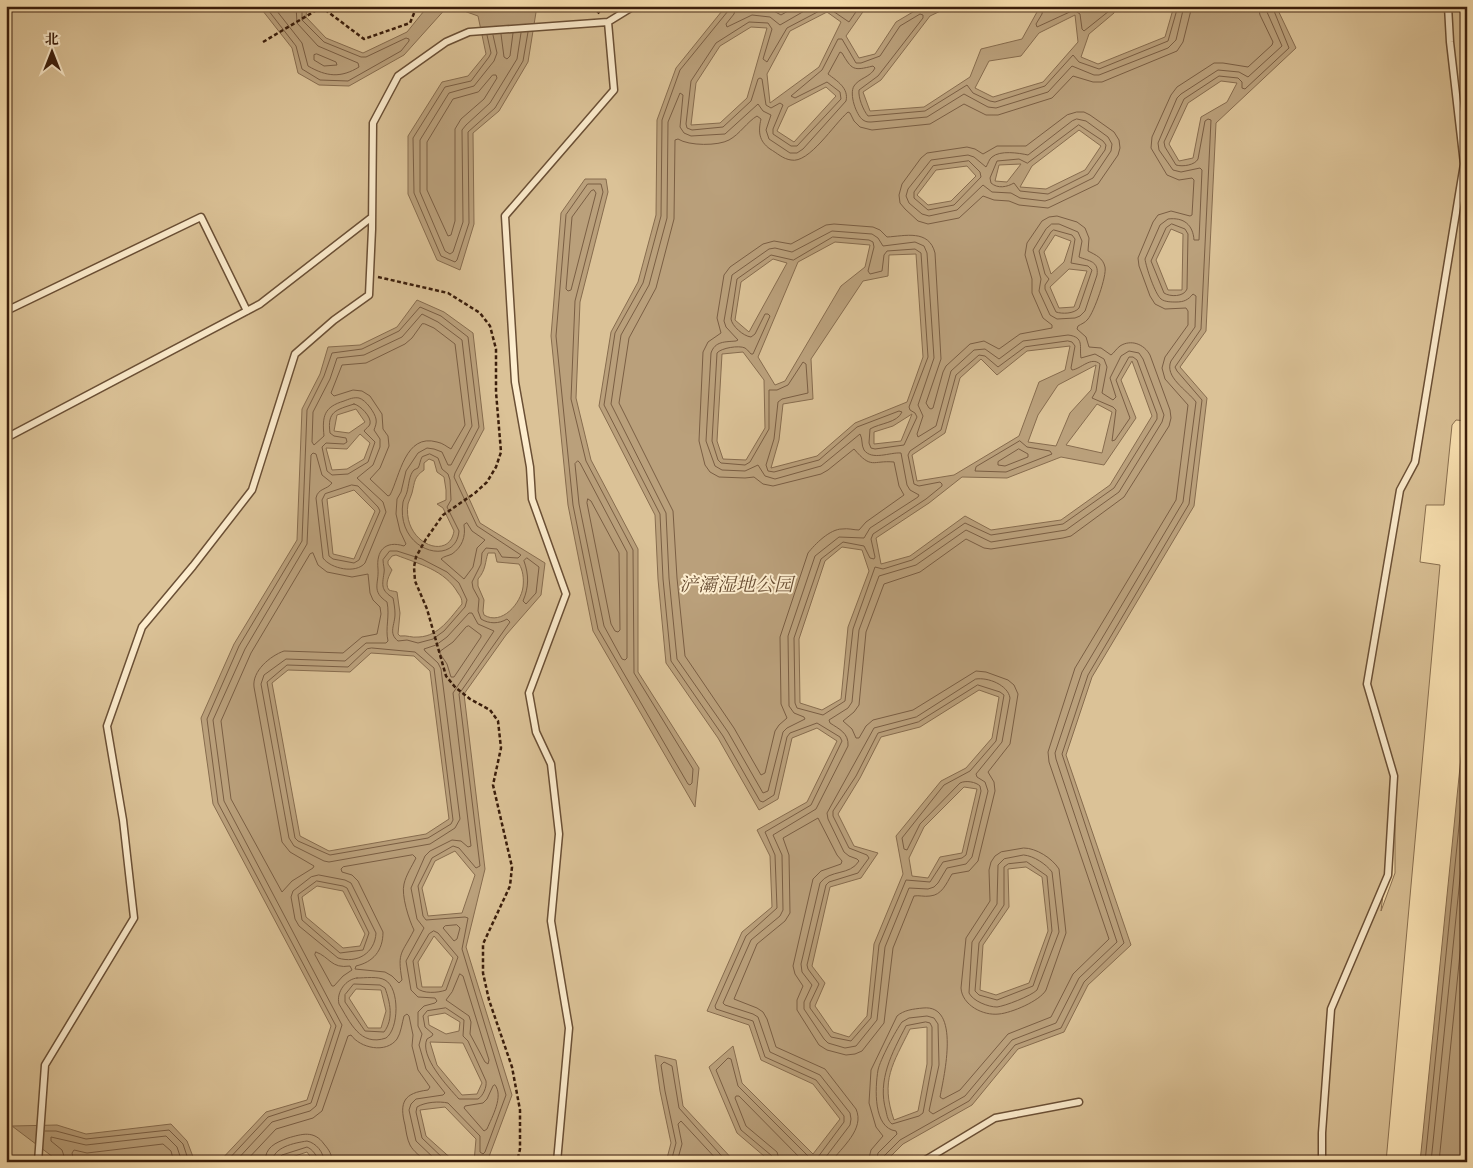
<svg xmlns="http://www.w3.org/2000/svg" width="1473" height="1168" font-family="'EB Garamond','Noto Serif SC',serif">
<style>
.green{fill:#dbc297;stroke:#8a7051;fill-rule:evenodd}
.water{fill:#baa07b;stroke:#876c4e;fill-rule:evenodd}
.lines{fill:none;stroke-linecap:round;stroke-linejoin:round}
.shore{stroke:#7a5e43;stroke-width:1}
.service-casing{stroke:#6a4f35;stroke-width:9}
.path{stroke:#3a1d0b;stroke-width:2.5;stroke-dasharray:4 2.5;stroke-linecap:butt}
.service{stroke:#fdedce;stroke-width:6}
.labels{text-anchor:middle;stroke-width:4;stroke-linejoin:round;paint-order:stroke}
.park-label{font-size:19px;font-style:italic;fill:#6a4f35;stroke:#fdedce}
</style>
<rect width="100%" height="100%" fill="#fce4b4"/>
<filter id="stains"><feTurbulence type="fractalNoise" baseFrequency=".004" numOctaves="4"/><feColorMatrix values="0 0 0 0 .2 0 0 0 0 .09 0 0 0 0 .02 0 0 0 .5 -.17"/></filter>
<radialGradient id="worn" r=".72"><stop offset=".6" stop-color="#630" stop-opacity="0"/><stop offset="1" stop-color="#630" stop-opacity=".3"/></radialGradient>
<path class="green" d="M6 6H1467V421L1456 420 1452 425 1444 505H1426L1420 562 1440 565 1386 1162H6ZM1395 792V873L1381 911Z"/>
<path class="water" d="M259 6H307L306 17 326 38 363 53 407 32 428 6H448L404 55 349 86 319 85 298 73 292 48Z
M450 6H537L528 62 499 111 473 133 474 224 460 270 437 260 408 194V136L442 82 468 76 486 54 478 16Z
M726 6H867L846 36 859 58 875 54 896 22 923 6H951L930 16 881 80 863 92 870 111 924 107 970 77 981 49 1022 39 1037 12 1038 6H1057L1058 8 1115 6 1114 13 1089 34 1081 57 1098 64 1165 37 1174 6H1276L1296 48 1216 123 1206 331 1180 367 1207 398 1194 506 1092 677 1066 755 1131 945 1088 985 1064 1032 1018 1049 972 1105 903 1144 885 1162H771L737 1133 709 1067 733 1046 742 1083 813 1154 840 1119 813 1084 761 1060 749 1025 707 1011 742 932 772 907 770 856 757 830 807 802 837 741 817 728 792 738 778 799 759 810 718 738 666 663 658 579 655 515 599 406 611 332 638 282 656 215 657 120 676 68ZM827 12 841 22 819 67 770 103 767 74 790 31ZM1075 15 1078 42 1043 82 993 97 975 88 989 61 1021 56 1039 33ZM751 27 767 28 747 98 720 123 691 125 696 83 720 46ZM1221 81 1237 83 1227 102 1201 117 1193 158 1179 161 1169 144 1188 103ZM826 87 836 96 794 142 777 131 788 107ZM1079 130 1101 146 1085 170 1046 189 1020 187 1032 166ZM1021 164 1007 182 995 181 999 165ZM967 166 976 176 951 201 928 205 917 195 936 170ZM1171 229 1183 234 1182 290H1168L1156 260ZM1055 235 1071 241 1064 262 1051 274 1044 252ZM835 242 870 245 865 267 841 286 785 381 775 385 758 357 798 262ZM916 254 923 357 907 402 855 423 817 456 771 468 779 440 783 404 813 399 811 359 863 281 888 276 889 255ZM773 259 787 263 749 332 735 320 741 282ZM1069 269 1087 271 1074 307 1059 308 1050 287ZM1070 346 1065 370 1039 382 1019 436 954 475 917 481 912 455 945 433 960 378 981 359 997 375 1027 351ZM743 352 764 380 765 428 746 460 723 459 717 441 722 354ZM1132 361 1152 416 1110 485 1061 520 991 530 965 516 910 556 881 564 876 538 929 503 962 477 1007 478 1061 457 1104 465 1136 418 1121 380ZM1096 365 1091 390 1070 413 1056 446 1028 442 1038 415 1058 385ZM1097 404 1112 412 1102 453 1066 445ZM912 414 901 441 874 444V432L893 426ZM842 547 862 550 869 571 848 627 841 699 822 710 800 703 799 639 825 561ZM979 690 999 697 992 738 966 768 941 781 896 836 903 874 874 944 867 1016 849 1037 833 1032 815 1006 825 983 812 966 830 887 861 878 878 853 854 846 838 814 860 778 881 737 920 727ZM964 787 977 789 962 853 940 857 928 878 912 876 909 858 924 827ZM1026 867 1042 877 1048 931 1029 983 996 995 980 990 983 945 1009 907 1008 869ZM927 1027V1064L918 1111 894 1120C880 1080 893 1064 910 1029Z
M585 179H606L608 192 580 302 576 398 591 460 638 549V672L699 768 695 807 593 631 568 505 551 336 561 213Z
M417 300 444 312 473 333 484 429 459 476 480 523 545 563 541 595 506 635 464 694 485 869 466 947 512 1095 487 1162H474L476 1139 445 1107 420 1110 426 1136 455 1162H314L307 1152 277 1162H219L266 1112 307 1100 331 1026 213 804 201 718 234 644 297 540 302 409 320 374 328 347 360 345 397 327ZM356 409 365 422 349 433 334 431 337 415ZM360 434 370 443 364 459 347 469 332 470 326 448 347 449ZM429 459 434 461 437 472 444 477 446 490V500L437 504 443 508 454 531C449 562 402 543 408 504 409 500 411 497 412 493 415 481 414 477 424 470V463ZM354 490 375 511 354 559 333 554 327 499ZM488 553H495L497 562 519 564C523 570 524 579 523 587 521 603 502 626 484 615L483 611 484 600 478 586V579C486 570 485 562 488 553ZM396 555C419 564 445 570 458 593 461 597 462 599 462 604 450 618 439 636 419 637 411 638 408 635 400 636L398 634 400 613 397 592C394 591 391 591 389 590 384 584 390 574 392 570L388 564V561L392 556ZM371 653 414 656 430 671 449 819 426 834 329 851 300 836 272 683 288 670 350 672ZM455 851 475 875 462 913 428 916 422 888 435 861ZM317 886 343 891 365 934 360 946 343 948 306 917 302 897ZM434 936 453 958 442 987H422L418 962ZM356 989 381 990 386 1011 381 1028H368L349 998ZM445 1013 460 1022 459 1031 446 1034 429 1025 428 1016ZM430 1042 463 1043 482 1083 477 1094 462 1095 437 1065Z
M1467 698V1162H1420Z
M655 1055 676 1060 683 1106 735 1162H666L671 1143 660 1091Z
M171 1124 187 1141 195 1162H56L53 1157 12 1126 57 1125 86 1134Z"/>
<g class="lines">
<path class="shore" d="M265 6 296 46 302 69 320 80 348 81 401 51 409 41V39L406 38 366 57H361L324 42 302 20V6
M273 6 302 43 308 66C327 77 341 78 359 67L358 63 318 46 297 23 296 6
M729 6 728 11 680 70 662 120 661 216 643 283 615 333 604 405 660 514 663 579 671 661 723 736 760 801 763 802 774 795 787 737 790 733 817 723 840 737 842 741 811 805 765 832 775 855 777 908 746 936 715 1006 716 1009 753 1021 765 1057 816 1080 844 1116V1122L818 1157 815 1159 810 1158 738 1086 731 1059 728 1058 716 1070 741 1130 772 1156 774 1162
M736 6 734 14 726 24 727 27 752 15 770 17 780 25 813 6
M743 6 745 9H770L781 15 797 6
M860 6 849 22 827 7 787 28 767 62 763 59 772 29 768 23 749 22 716 43 691 81 686 124 687 128 692 130 723 127 751 101 758 79 760 78 762 79 766 105 771 108 780 103 783 105 773 129V134L791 146H797L841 99 840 92 827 82 795 98 791 96 822 70 838 39H842L856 63H861L880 56 900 26 920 14 923 15V18L878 76 859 90C858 97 863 110 868 116L925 111 967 85 973 93 990 101 995 102 1045 86 1073 55 1079 62 1099 69 1168 41 1178 6
M1043 6 1042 14 1036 24 1037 27 1074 10 1080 14 1082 29 1084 31 1109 11 1110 6
M501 34 504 57 507 59 510 56 513 33
M487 35 491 53 489 57 471 81 445 87 413 138 414 193 441 256 455 262 457 260 469 223 468 132 495 108 523 61 528 32
M493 35 497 53 494 61 474 86 449 93 420 140V192L445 251 450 254 453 252 463 222 462 130 466 125 490 103 517 59 521 33
M317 54 336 62 337 65 324 66 314 60V55Z
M493 75H496L497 78 484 99 461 119 455 129V221L451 235 448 236 427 190V142L453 99 478 92Z
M1077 112H1084L1090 115 1114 132 1119 140 1120 148 1118 155 1098 184 1048 208 1019 205 1009 201 994 200 983 196 959 218 928 224 918 221 905 209 900 203 899 195 902 184 921 158 927 153 967 147 975 149 983 154 997 146H1026L1067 115Z
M1077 119 1086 121 1108 137 1112 144 1111 151 1093 178 1051 199 1045 201 1020 198 1011 193 992 192 983 185 957 210 929 216 922 214 909 203 906 196 908 189 931 160 968 155 974 157 986 167C988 164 989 159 992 157 1000 150 1019 153 1028 155L1072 121Z
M1079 125 1103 141 1106 145 1105 150 1088 174 1048 194 1020 191 1014 183C1007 187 998 189 991 183L990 178 997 161 1019 159 1027 163Z
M969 161 980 172 981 177 954 205 928 210 914 198V192L933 166Z
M588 184H601L603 192 575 301 571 399 586 461 633 550 634 673 693 769 692 783 690 785 688 784 598 629 573 505 556 336 566 215Z
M594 190 596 193 571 290 568 291 566 289 572 217 591 191Z
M1052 224H1059L1078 232 1082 241 1079 257C1089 261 1099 261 1097 275L1085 311 1080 316 1075 318 1057 319 1050 315 1039 291 1041 279 1033 250 1046 229Z
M1172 224 1185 229 1188 234 1187 289C1184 297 1170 297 1164 293L1151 261 1166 228Z
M1054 230 1072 235 1075 239 1071 263 1088 266 1092 270 1079 308C1074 314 1062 314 1056 312L1045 289V285L1049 279 1045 274 1039 251 1051 232Z
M833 237 869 240 873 242 874 247 868 271 870 274 882 271 884 255 887 251 915 249 921 253 928 357 909 407 910 410 915 413 917 417 904 445 875 449 871 448 869 443 870 429C880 423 897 423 902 412L899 411 857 427 819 460 774 472 768 471 766 465 774 439 778 402 782 399 808 393 806 364 803 362 788 385 777 390H769V429L750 462 745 465 721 463 718 460 712 441 717 353C721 348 739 345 745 348 747 349 750 353 751 354H753L770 316 768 314H765L755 334 751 337C743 336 732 326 731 319L737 279 771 255 793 260Z
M425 324 434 328 455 344 465 425 451 449C447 447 443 443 437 442 405 433 400 476 390 495L388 496 370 479 380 468 389 446 388 436 383 429 382 414 370 396 362 391 353 390 334 396 331 393 342 365 366 363 405 344 412 338 422 324Z
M1068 341 1072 342 1075 346 1071 368 1072 370C1081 369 1091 356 1100 364L1096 391 1092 398 1113 407 1116 410 1112 441 1115 440 1130 418 1116 380 1129 357H1133L1137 360 1157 414V419L1114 488 1063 524 991 535 965 523 912 560 883 569 875 567 853 629 845 701 823 715 797 708 795 703 794 638 821 559 843 542 864 546 870 558 874 559 875 557 871 539 873 534 926 499 942 486V484L940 482 919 486 914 484 908 455 910 451 941 430 956 375 979 355 985 356 998 367 1025 347Z
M354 404C360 405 372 417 370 424 369 427 366 428 364 431L375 442 368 462 348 474 332 475 327 471 322 447 326 443 344 444 347 442 346 438 334 436 330 433C327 411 336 410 354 404Z
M1020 441 1027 447 1050 451 1052 454 1006 472 975 471 976 467Z
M1019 449 1028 454V457L1005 466 998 465V462Z
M430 454 438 458 442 469 448 474 450 480 451 500 447 507 459 531C456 568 395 552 403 502 404 498 406 496 407 492 409 485 409 475 414 470 415 469 417 469 418 468 420 465 420 460 422 457Z
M578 461 580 463 627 552V658L625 660 622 659 604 626 579 504 575 464Z
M352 485 358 486 378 507 380 511 359 560 354 563 333 559 329 556 322 500 325 494Z
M588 499 591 501 619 553 620 630 618 632 615 631 611 624 587 503Z
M467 523 472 531 485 540 477 548 473 567 464 579 441 559C444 556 448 556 452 554 462 547 466 537 464 525Z
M390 551H397L422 559 447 572 459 583 467 600 465 607 444 631 433 639 418 643 407 640 398 641C388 633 395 625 395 614 395 609 394 603 393 598 381 590 382 586 384 573 385 569 383 565 383 560Z
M313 553 318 565 327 572 352 577 368 574 370 593 373 600 380 607 381 614 377 634 362 637 343 653 284 651C270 656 252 671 254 687L282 842 290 852 314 866 313 868 292 881 282 892 231 799 221 721 251 653 310 554Z
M527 558 539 567 536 593 526 604 523 601C529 587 529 575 524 561Z
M469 626 481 635V637L454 677H451L447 664 439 652 453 642 466 627Z
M372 648 415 652 434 668 453 820 451 824 428 838 330 855 298 841 295 838 267 682 287 665 348 667 367 649Z
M976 679C988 677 1008 685 1010 698L1002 742 976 774 977 777 985 782 988 791 972 857 966 864 947 868 938 883 934 887 928 889 909 888 885 947 877 1020 856 1046 845 1048 828 1043 824 1039 804 1009V1002L812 985 802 972 801 964 820 883C830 869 850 876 859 861L857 859 849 856 844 852 828 819 827 813 874 728 916 717Z
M978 685 1000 692 1004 695 996 741 970 771 944 785 902 838 904 849 907 850 920 824 960 783C966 780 976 782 980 786L981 791 966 855 962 858 943 862 930 882 906 880 879 945 871 1018 851 1041 831 1037 810 1008V1003L819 984 808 969 807 965 826 885 829 882 858 873 869 858 867 855 849 848 833 816V811L856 776 878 733 918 722Z
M1024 848C1036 848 1052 858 1059 869L1066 933 1046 990C1040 1001 1011 1013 999 1014 983 1016 962 1005 961 988L966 938 990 901 989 870 991 862 995 856 1001 852Z
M413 855 416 858C412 866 406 875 404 884 401 895 409 920 414 930 402 954 397 951 402 980L399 983 392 976 385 972 355 969 356 966C373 962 383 951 383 932L358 881 352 875 342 872 341 869 343 867Z
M1024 855C1034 856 1046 864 1052 872L1059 932 1037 990C1031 996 1005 1006 997 1007 988 1007 973 1001 969 993L972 942 997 904 998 865 1004 859Z
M1027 862 1047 876 1052 931 1033 986 997 1000 979 995 975 991 979 943 1004 905V867L1008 864Z
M319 875 345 880 351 883 376 933C375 953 357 964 338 958L299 926 295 919 291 897 293 891 311 877Z
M317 881 343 886 347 888 369 933 363 950 340 953 302 920 298 895Z
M457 925 460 928 457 939 454 941 443 928 445 926Z
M434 931 438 933 458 957 446 990C438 993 423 994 417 988L413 961 429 934Z
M316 952C330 957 331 969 350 966L352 970 343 976 334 986H332L315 955Z
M460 974 463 976 489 1060 488 1064 485 1062 470 1034 471 1022 469 1016 446 1000 452 992Z
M357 978C365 978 378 976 385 980 400 988 399 1029 386 1038 360 1047 350 1022 339 1004 336 992 346 979 357 978Z
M354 984 380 985 385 988C390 1002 394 1019 384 1032L365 1031 345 1002V995Z
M446 1008 464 1020 463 1036 468 1041 486 1081C487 1087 483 1096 478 1099H459C448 1087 419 1056 427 1039L432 1036 433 1034 425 1027 423 1016 427 1011Z
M926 1022 930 1023 932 1027V1065L923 1113 919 1116 892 1124C888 1121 887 1116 886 1111 877 1080 892 1053 906 1026Z
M495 1085C504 1096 492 1117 487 1129L484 1131 464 1108 465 1106 483 1103 487 1099 493 1086Z
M45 1131H56L86 1139 169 1130 183 1144 189 1162
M66 1162 62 1150 51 1141V1137L86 1145 166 1136 177 1147 182 1162
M74 1162 72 1153 74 1150 87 1153 163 1144 171 1151 174 1162
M226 1162 268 1117 311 1103 336 1026 218 803 207 719 239 646 302 541 307 410 324 376 332 353 362 349 399 331 420 307 441 316 468 337 479 427 455 473 454 477 477 526 521 555 518 558 502 557 497 549 486 548 482 553 481 564 472 582 473 588 479 599 478 611 481 619C489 624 499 624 507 619L510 622 459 694 480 866 476 868 459 848 453 846 432 858 418 886 423 916 426 920 465 917 468 918 462 949 506 1095 485 1152 483 1154 480 1152V1136L448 1103C439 1101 425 1102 417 1107L416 1112 422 1138 447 1162
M235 1162 272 1122 310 1111 316 1106 342 1025 224 801 213 720 245 649 307 544 311 455 313 453 316 454 322 475 332 483C327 490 318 488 316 498L323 558C331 569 356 574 365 563L386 512 383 502 357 478 373 465 380 447V439L374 430C375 427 377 423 376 419 375 413 366 400 359 398 354 397 349 399 344 401 324 407 322 416 324 436L314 445 312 442 313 412 330 379 337 358 364 355 402 337 422 314 438 322 462 340 472 426 451 465H448L442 452 434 449 427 448 418 453 406 471 401 492 397 499 396 514 400 531 406 544 404 546C385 540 376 551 378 569 379 584 371 591 387 602 390 616 385 628 388 641L386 643H366L345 661 286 659 264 675 261 684 289 838 294 846 324 861 329 862 430 844 455 828 460 819 441 669 438 663 425 651 424 649 436 645 447 637 469 613H472L478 624 494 631 453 693 471 846 468 847 461 841 452 840 430 851 425 856 411 888 417 919 424 928 406 961 411 990 418 997 435 998 437 1001 435 1003 424 1006 418 1012V1026L422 1034 419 1045 426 1069 445 1093 443 1095 416 1099 411 1104 409 1110 416 1141 438 1162
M245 1162 276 1129 313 1118 322 1111 348 1036 351 1035C360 1048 386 1054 397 1039 401 1033 402 1023 404 1016L407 1014 409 1016 413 1035 412 1046 418 1070 430 1087 428 1090C404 1093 399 1102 405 1125 406 1131 407 1139 410 1145 413 1151 421 1157 427 1162
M265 1162C265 1147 275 1143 288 1138 302 1134 314 1130 324 1144 329 1150 332 1154 332 1162
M272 1162C273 1147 294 1143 307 1141 316 1143 324 1152 324 1162
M279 1162V1158L282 1155 307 1147C312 1149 318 1156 318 1162
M671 1162 676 1143 665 1091 661 1065 664 1062 672 1066 679 1108 727 1162
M677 1162 682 1144 678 1124 681 1121 719 1162
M780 1162 777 1152 746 1126 735 1098 736 1096H739L804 1162
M822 1162 850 1125 851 1119 850 1113 820 1075 770 1052 758 1017 753 1014 725 1005 723 1003 751 940 780 916 783 910 782 855 773 835 816 809 848 746C849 733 839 729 830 723L829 720 848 708 852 702 859 630 879 576 916 565 966 530 991 542 1066 530 1119 492 1162 422 1164 415 1143 359 1139 353 1129 351 1121 356 1110 378 1116 397 1113 400 1102 393 1107 367 1104 359 1095 354 1081 358C1079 347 1085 337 1068 335L1023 341 999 359 985 349 974 350 951 371 936 426 918 437 917 434 923 416 918 405 934 358 927 253 924 246 915 242 883 246 878 238 872 234 832 231 792 252 775 248 769 249 732 275 724 321 726 327 738 340 736 341C725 342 715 341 711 353L706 441 715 466 722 470 745 471 758 465 765 476 775 479 821 466 860 434C863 439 861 445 864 450 872 461 890 452 901 453L907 485 910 490 919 495 918 497 870 528 864 538 839 537 815 556 788 636 789 706 794 713 804 717 805 719 787 728 783 732 768 791 763 793 728 732 677 659 669 578 666 513 611 404 621 335 649 285 667 218 668 122 680 93 683 95 680 127 684 133 691 136 725 134 758 104 763 111 771 115 766 130 769 139 790 153H797L803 149 846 101C849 88 837 81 828 74L840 52 842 53C852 70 853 71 873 66L875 68C871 77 859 78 854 86 849 94 856 115 863 120 866 122 868 122 871 122L927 117 964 94 988 107 996 108 1048 92 1072 66 1094 75H1099L1168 48 1176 40 1184 6
M831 1162C842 1147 865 1129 856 1109L825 1069 776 1047 767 1019 763 1012 757 1008 734 999 757 944 785 921 790 913 789 855 783 838 818 818 837 855 842 861 841 864 821 871 813 879 793 966 795 974 803 986 797 1000V1010L819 1045 827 1050 846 1055 855 1054 862 1051 884 1023 893 948 914 896C919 895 924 897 930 896 942 895 946 884 952 874L969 871 978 861 995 791 994 782 988 772 1010 744 1018 694 1014 685 1008 680 986 672 976 671 913 710 873 720 866 726 859 738H856L852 729 843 721 854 712 859 705 866 632 884 584 920 572 966 539 984 548 991 549 1063 538 1071 536 1124 497 1169 426 1171 418 1170 410 1150 355C1144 344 1131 339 1120 346 1116 349 1114 353 1111 355L1101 348 1089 347 1086 337 1077 329 1078 326C1081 324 1085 323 1088 319 1094 312 1107 276 1105 267 1103 258 1096 255 1088 251L1089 238 1085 228 1077 222 1057 216 1049 217 1042 221 1027 243 1025 255 1032 279V293L1043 318 1052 325V328L1020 334 999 349 984 341 970 344 946 366 943 372 933 408 931 409 929 408 926 403 941 359 935 253C929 229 905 236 887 237L880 230 873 227 834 224 826 225 791 244 774 241 763 244 730 267 724 275 717 318 721 333 708 342 703 352 699 441 705 465 710 472 719 477 745 478 754 477 763 484 773 486 821 474 828 470 854 449C872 470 872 460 894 462L899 486 904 495 866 522 859 530C854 530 848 528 842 529 830 529 815 544 808 553L780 637 781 704 787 718 779 725 775 731 765 773 761 775 734 728 685 656 677 578 673 511 619 403 629 338 656 288 674 219 675 140 678 139C689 146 718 146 729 140 740 134 747 122 757 116L761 119C758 132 759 141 770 149 777 153 783 159 791 160 809 164 834 124 848 112L850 113 854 121 860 127 872 130 930 124 964 104 986 115H998L1052 98 1073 76 1093 82H1102L1177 51 1183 42 1192 6
M868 1162 871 1150 883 1136 876 1127 869 1103 871 1070 897 1016C904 1010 913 1009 923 1008 961 1004 944 1076 940 1097L943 1099 960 1090 1008 1034 1051 1017 1073 974 1109 939 1049 762 1048 752 1075 668 1176 500 1188 405 1165 379 1162 368 1165 357 1188 325V311L1186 308 1165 309 1155 304 1150 296 1139 266 1138 258 1153 222 1158 215 1171 211 1190 216 1192 215 1194 180 1192 178 1179 180 1167 175 1151 148 1152 137 1171 95 1177 87 1214 63H1223L1248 67 1272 45 1273 42 1260 15 1258 6
M876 1162 878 1153 897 1134 896 1131C873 1128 875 1088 878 1070 880 1060 896 1030 902 1022L909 1018 927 1016 934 1018 938 1024 939 1065 929 1111 933 1114 965 1096 1012 1040 1056 1023 1079 978 1117 942 1056 759 1055 753 1082 672 1183 502 1196 402C1187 390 1164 377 1171 361L1195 327 1196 296 1193 294C1188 300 1184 302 1176 302 1171 302 1165 302 1161 299 1155 294 1146 267 1145 259L1160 225 1168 219C1184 217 1193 225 1194 240H1199L1202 170 1200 168 1181 172 1173 170 1159 150 1158 143 1177 98 1181 94 1218 70 1239 72 1248 77 1282 46 1267 12 1266 6
M882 1162 883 1157 900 1140 969 1101 1015 1045 1061 1028 1084 982 1124 943 1062 754 1088 675 1189 504 1202 400 1177 371 1175 367 1201 329 1211 120 1208 119 1205 121 1198 159C1195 165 1183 167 1176 165L1165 147 1164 142 1184 99 1219 76 1238 78 1242 82V88L1245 89 1289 48 1272 6
M1425 1162 1467 747
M1431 1162 1467 810
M1439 1162 1467 884"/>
<defs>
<path id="service" d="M6 311 201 217 247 311
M6 438 260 304 372 217
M38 1162 45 1065 134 918 123 820 107 726 142 627 193 566 252 490 295 354 334 320 369 295 372 229 373 123 398 76 446 42 469 32 608 22 634 6
M557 1162 569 1028 551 921 559 834 551 764 536 732 529 693 566 594 532 499 530 467 515 382 505 216 614 90 608 22
M922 1162 995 1118 1079 1102
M1322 1162V1133L1331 1009 1388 875 1394 776 1367 684 1400 490 1415 462 1464 164 1450 42 1448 6"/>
</defs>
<use href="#service" class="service-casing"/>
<path class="path" d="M320 6 364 39 410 23 417 6
M592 6 600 14
M263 42 320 8
M378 277 448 293 480 313 490 326 496 349V392L501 452 496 467 487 482 475 493 443 515 426 539 416 557 414 567 415 581 427 609 446 676 455 687 470 699 490 710 498 721 501 748 493 785 512 867 510 886 483 944V973L489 1000 512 1067 520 1110V1149L517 1162"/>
<use href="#service" class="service"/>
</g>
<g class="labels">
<g class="park-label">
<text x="736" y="591">浐灞湿地公园</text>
</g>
</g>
<rect width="1473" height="1168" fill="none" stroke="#fce4b4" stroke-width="25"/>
<rect x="8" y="8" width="1458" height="1153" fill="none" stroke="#3a1d0b" stroke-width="2.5"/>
<rect x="12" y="12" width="1448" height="1143" fill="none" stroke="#3a1d0b"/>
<g transform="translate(52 52)" stroke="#fdedce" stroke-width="4" paint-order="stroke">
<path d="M0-4L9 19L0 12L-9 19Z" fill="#3a1d0b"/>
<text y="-8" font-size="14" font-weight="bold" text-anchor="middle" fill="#3a1d0b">北</text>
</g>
<rect width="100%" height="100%" filter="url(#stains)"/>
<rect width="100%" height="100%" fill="url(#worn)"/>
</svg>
